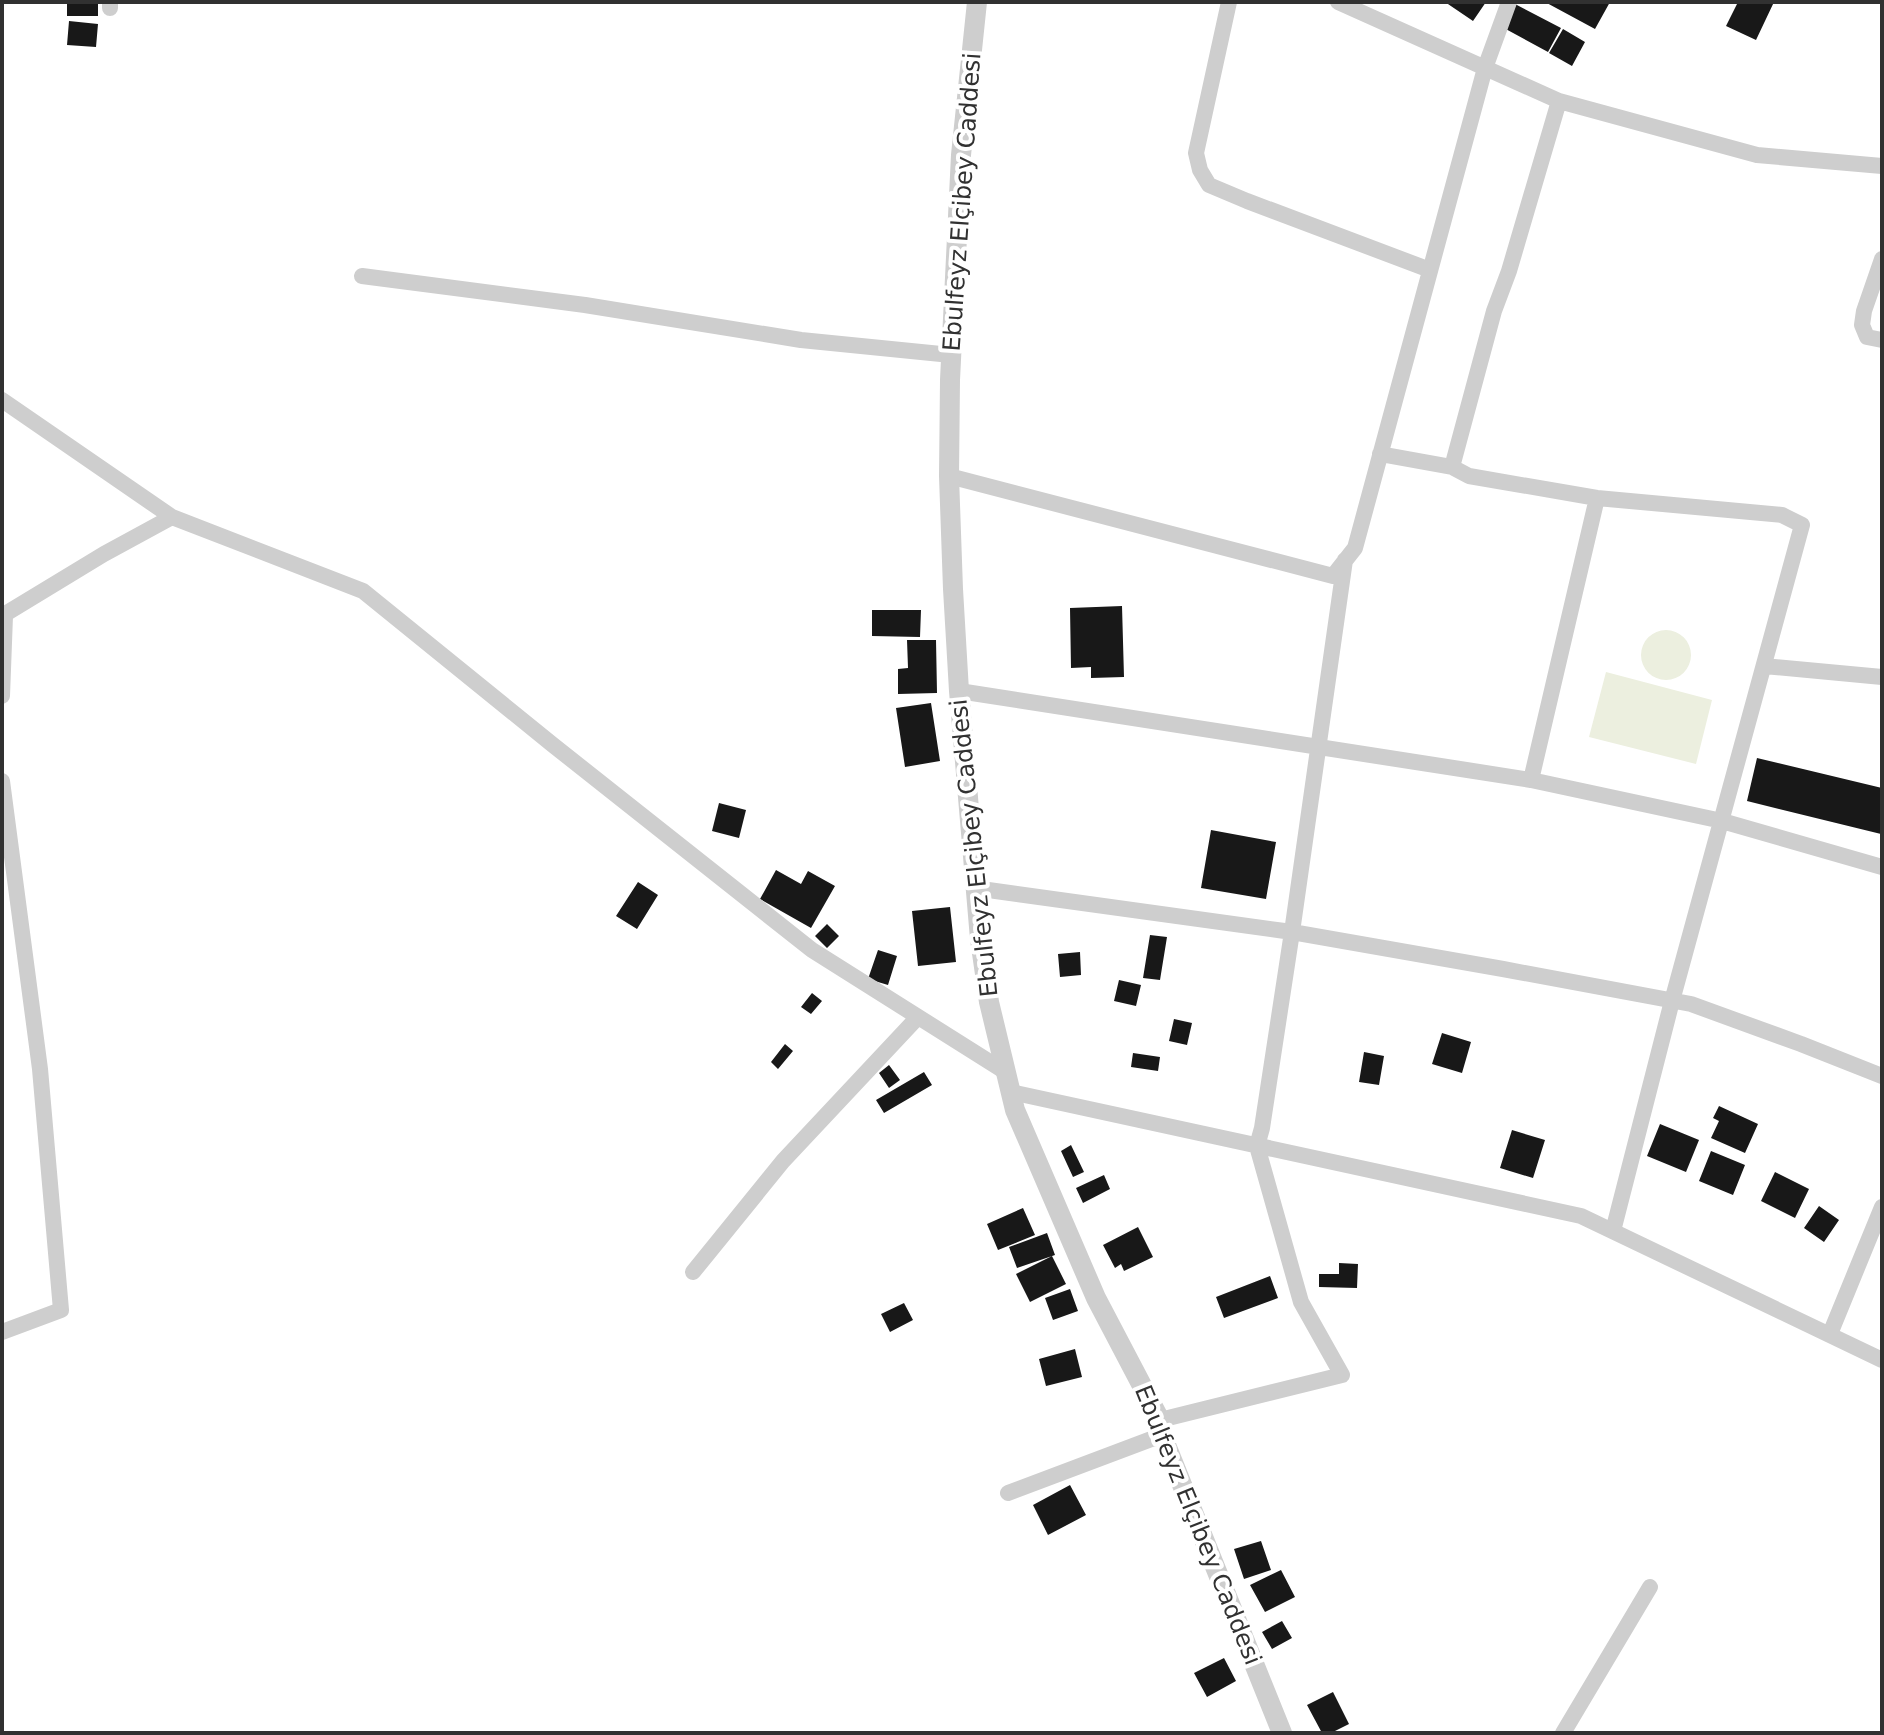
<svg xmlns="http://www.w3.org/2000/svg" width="1884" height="1735" font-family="'DejaVu Sans',sans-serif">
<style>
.green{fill:#ecefdf}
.building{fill:#181818}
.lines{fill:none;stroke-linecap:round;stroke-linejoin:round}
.minor{stroke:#cecece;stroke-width:16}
.tertiary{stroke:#cecece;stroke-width:20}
.labels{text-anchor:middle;stroke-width:8;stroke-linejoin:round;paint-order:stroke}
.street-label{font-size:24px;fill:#313131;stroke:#fff}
</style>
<rect width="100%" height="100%" fill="#fff"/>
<path class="green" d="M1641 655a25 25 0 1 1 50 0a25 25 0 1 1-50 0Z
M1606 672 1712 700 1696 764 1589 737Z"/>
<path class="building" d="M67 2H98V16H67Z
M1445 2H1486L1473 21Z
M1545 2H1610L1595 29Z
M1738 2H1774L1756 40 1726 26Z
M1515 4 1561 28 1548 52 1502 27Z
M69 21 98 24 96 47 67 45Z
M1563 29 1585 42 1572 66 1549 53Z
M1122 606 1124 677 1091 678V667L1071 668 1070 608Z
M872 610H921L920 637 872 636Z
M907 640H936L937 693 898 694V669L908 668Z
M931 703 940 761 905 767 896 708Z
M1757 758 1882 788 1881 834 1747 801Z
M719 803 746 810 739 838 712 831Z
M1211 830 1276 842 1266 899 1201 888Z
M776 870 801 884 808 871 835 886 811 928 760 899Z
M638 882 658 895 637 929 616 916Z
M950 907 956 962 918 966 912 911Z
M827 924 839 936 827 948 815 936Z
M1150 935 1167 937 1160 980 1143 978Z
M878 950 897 956 888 985 868 979Z
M1080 952 1081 975 1060 977 1058 954Z
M1119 980 1141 985 1136 1006 1114 1001Z
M812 993 822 1001 811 1014 801 1007Z
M1174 1019 1192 1023 1187 1045 1169 1041Z
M1442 1033 1471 1042 1462 1073 1432 1064Z
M785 1044 793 1051 778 1069 771 1062Z
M1364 1052 1384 1056 1379 1085 1359 1082Z
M1133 1053 1160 1057 1158 1071 1131 1067Z
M889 1065 900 1080 889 1088 879 1073Z
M924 1072 932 1085 884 1113 876 1100Z
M1719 1106 1758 1124 1745 1153 1711 1138 1719 1121 1713 1118Z
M1660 1124 1699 1140 1686 1172 1647 1156Z
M1512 1130 1545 1140 1533 1178 1500 1168Z
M1071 1145 1084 1172 1073 1177 1061 1151Z
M1711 1151 1745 1165 1733 1195 1699 1181Z
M1775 1172 1809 1189 1795 1218 1761 1201Z
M1104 1175 1110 1189 1083 1203 1076 1188Z
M1819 1206 1839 1220 1824 1242 1804 1228Z
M1023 1208 1035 1235 998 1250 987 1224Z
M1138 1227 1153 1257 1124 1271 1121 1264 1115 1268 1103 1245Z
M1047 1233 1055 1255 1017 1268 1009 1247Z
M1052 1256 1066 1284 1030 1302 1016 1274Z
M1339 1263 1358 1264 1357 1288 1319 1287V1274H1339Z
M1270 1276 1278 1298 1224 1318 1216 1297Z
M1070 1289 1078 1311 1053 1320 1045 1298Z
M904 1303 913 1320 890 1332 881 1314Z
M1075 1349 1082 1377 1046 1386 1039 1359Z
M1070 1485 1086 1515 1048 1535 1033 1505Z
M1261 1541 1271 1570 1244 1579 1234 1549Z
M1281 1570 1295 1597 1265 1612 1250 1585Z
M1282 1621 1292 1638 1272 1649 1262 1632Z
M1224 1658 1236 1681 1207 1697 1194 1673Z
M1333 1692 1349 1724 1331 1733H1322L1307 1705Z"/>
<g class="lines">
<path class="minor" d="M1229 2 1196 153 1200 170 1209 185 1247 201 1430 270
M1338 2 1559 101 1757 155 1882 166
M110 8V2
M1882 259 1864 311 1862 325 1867 337 1882 340
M362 276 585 305 801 340 951 355
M2 400 172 517 363 591 553 745 812 950 1004 1071
M1380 454 1452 467 1469 476 1597 498 1782 515 1802 525 1672 1001 1613 1231
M1452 467 1494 311 1509 271 1559 101
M949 476 1333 576 1355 548 1485 68 1509 2
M2 616 104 554 172 517
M1764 666 1882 677
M959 691 1531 780 1722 821 1882 867
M2 696 5 616
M1531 780 1597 498
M2 781 40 1069 61 1310 2 1332
M974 888 1292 932 1503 969 1691 1004 1801 1044 1882 1076
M1011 1092 1581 1216 1882 1360
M693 1272 783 1161 918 1017
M1830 1334 1882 1207
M1160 1420 1342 1375 1301 1302 1257 1146 1262 1128 1292 932 1345 560
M1008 1493 1162 1435
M1563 1733 1650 1587"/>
<path class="tertiary" d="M977 2 961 155 950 380 949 476 953 589 959 691 980 939 989 1002 1015 1110 1096 1298 1160 1420 1162 1435 1282 1733"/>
</g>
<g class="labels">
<g class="street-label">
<text transform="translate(962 202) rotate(-86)" y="8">Ebulfeyz Elçibey Caddesi</text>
<text transform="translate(974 848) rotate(-96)" y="8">Ebulfeyz Elçibey Caddesi</text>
<text transform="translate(1198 1525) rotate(68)" y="8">Ebulfeyz Elçibey Caddesi</text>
</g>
</g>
<rect width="1884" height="1735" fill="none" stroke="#313131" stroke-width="8"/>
</svg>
